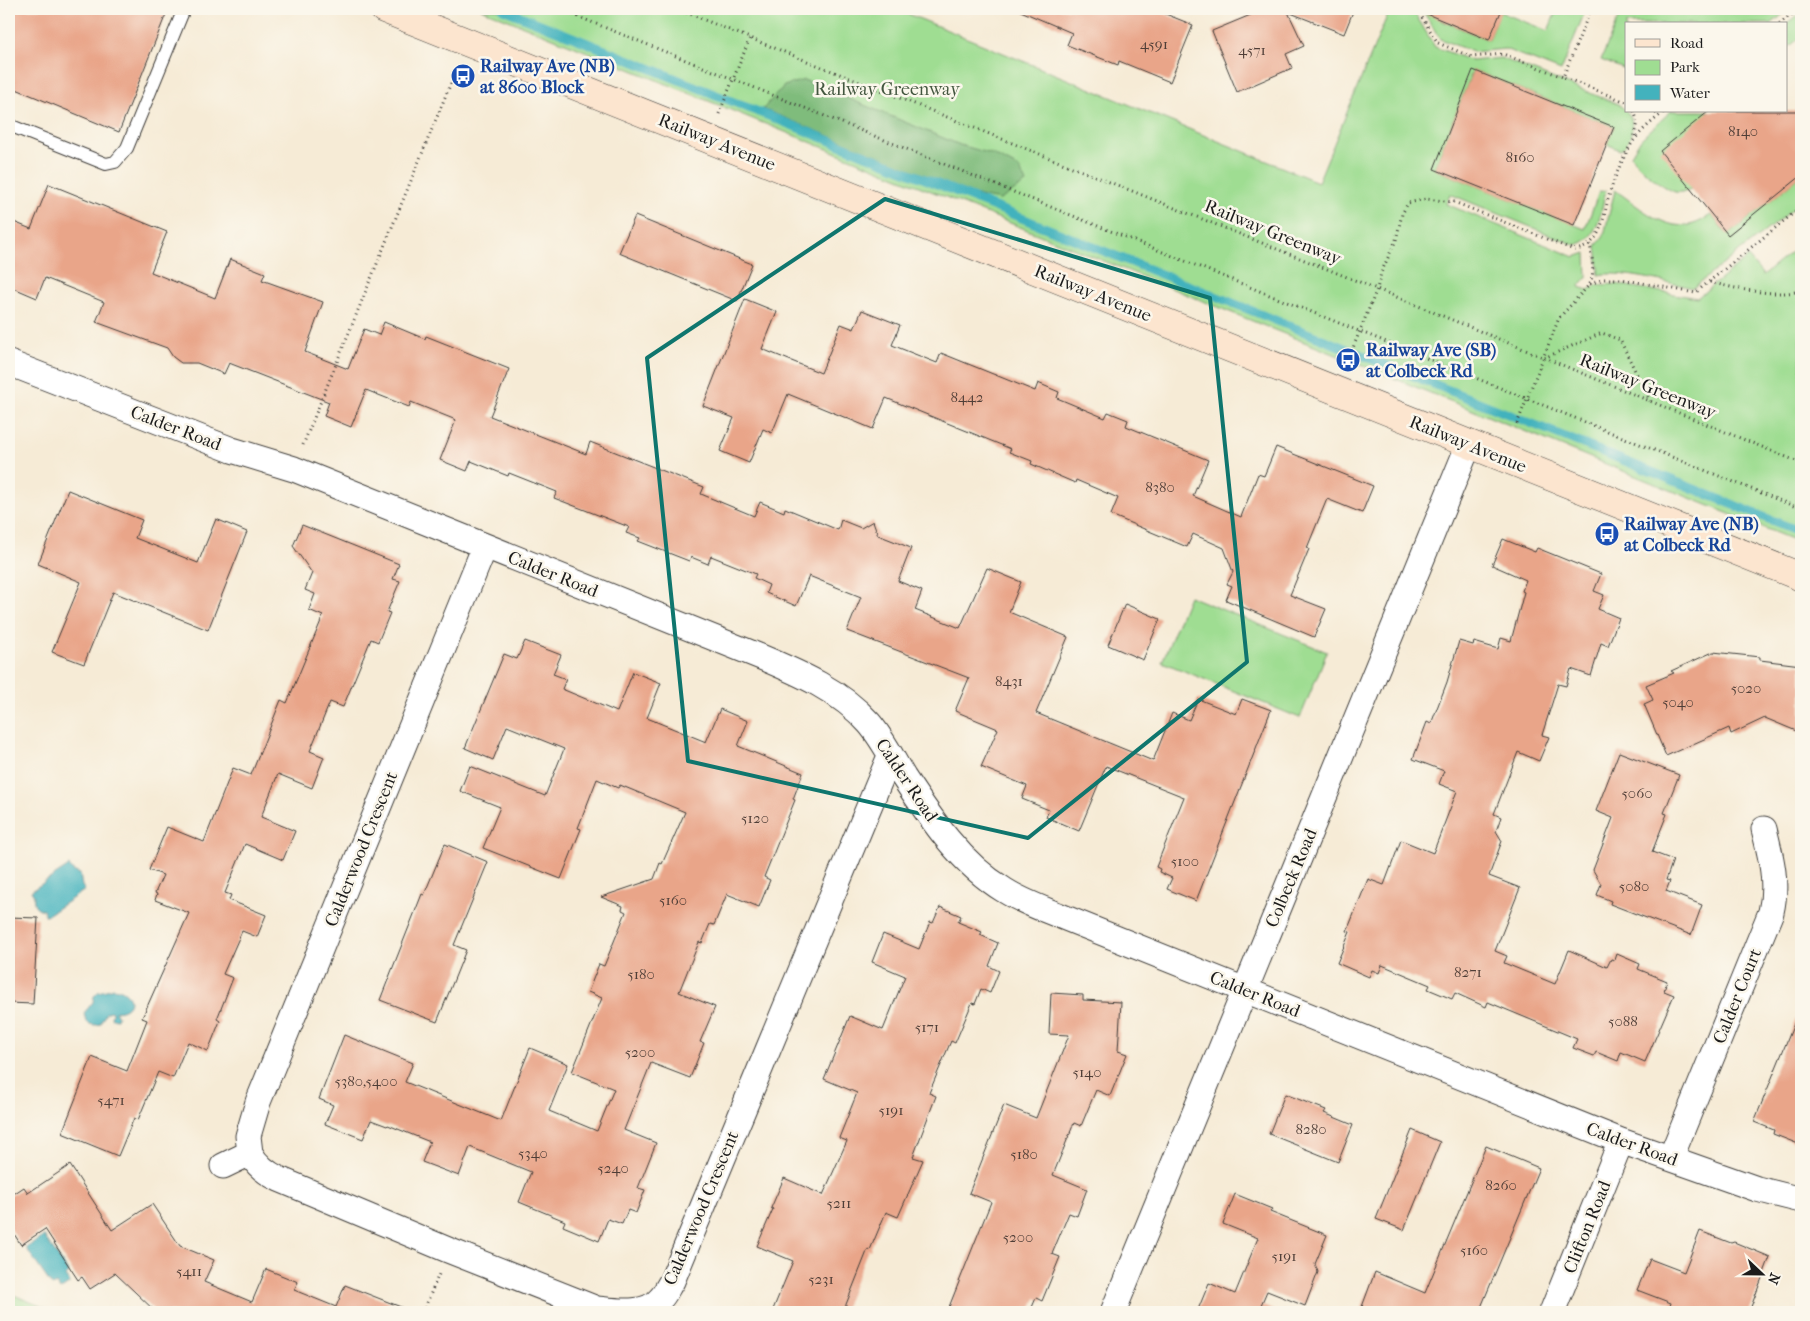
<svg xmlns="http://www.w3.org/2000/svg" width="1810" height="1321" font-family="'IM FELL French Canon',serif">
<style>
.green{fill:#9fdd92;stroke:#5e7c57}
.forest{fill:#7fbc7c;stroke:#4e6c4c}
.water{fill:#43b2bd;stroke:#30676c}
.lines{fill:none;stroke-linecap:round;stroke-linejoin:round}
.stream{stroke:#43b2bd;stroke-width:9}
.building{fill:#e9a589}
.service-casing{stroke:#3d3b38;stroke-width:14}
.minor-casing{stroke:#3d3b38;stroke-width:27}
.secondary-casing{stroke:#3d3b38;stroke-width:29}
.path{stroke:#3d3b38;stroke-width:3;stroke-dasharray:1 4;stroke-linecap:butt}
.service{stroke:#fff;stroke-width:12}
.minor{stroke:#fff;stroke-width:25}
.secondary{stroke:#fce5cf;stroke-width:28}
.marked{fill:none;stroke:#0f766e;stroke-width:4;stroke-linejoin:round}
.labels{text-anchor:middle;stroke-width:5;stroke-linejoin:round;paint-order:stroke}
.number-label{font-size:15px;fill:#4f3e37}
.transit-label{font-size:18px;font-weight:bold;fill:#164399;stroke:#fbf7ec;text-anchor:start}
.park-label{font-size:18px;fill:#43563f;stroke:#fbf7ec}
.street-label{font-size:18px;fill:#1c1c1c;stroke:#fbf7ec}
</style>
<rect width="100%" height="100%" fill="#fbf7ec"/>
<filter id="ink" filterUnits="userSpaceOnUse"><feTurbulence type="fractalNoise" baseFrequency=".02" numOctaves="2"/><feDisplacementMap in="SourceGraphic" scale="10" xChannelSelector="R" yChannelSelector="G"/><feConvolveMatrix kernelMatrix="1 2 1 2 8 2 1 2 1" color-interpolation-filters="sRGB"/></filter>
<filter id="wash" filterUnits="userSpaceOnUse"><feTurbulence type="fractalNoise" baseFrequency=".0096" numOctaves="4" result="noise"/><feDisplacementMap in="SourceGraphic" scale="20" xChannelSelector="R" yChannelSelector="G"/><feGaussianBlur stdDeviation="1.12" result="paint"/><feColorMatrix in="noise" values="0 0 0 0 0 0 0 0 0 0 0 0 0 0 0 0 0 1.4 0 .05"/><feComposite in="paint" operator="in"/></filter>
<g filter="url(#wash)">
<rect width="100%" height="100%" fill="#f6ebd6"/>
<path class="green" d="M481 9H896L1318 182 1390 9H1415L1414 12 1435 47 1472 61 1501 58 1618 104C1623 108 1627 111 1630 116 1635 126 1630 145 1620 150L1607 144 1614 127 1473 70 1434 169 1585 229 1599 192 1606 190C1601 210 1599 240 1575 245L1450 194 1446 204 1575 257 1586 253 1587 277 1579 287 1588 290 1596 285 1616 284 1697 298 1748 257 1763 275 1801 244V543Z
M1424 9H1444L1440 20 1489 40 1500 12 1548 31 1557 9H1586L1561 71 1505 49 1473 52 1440 39 1423 11Z
M1622 9H1790L1771 24H1626V70L1601 60Z
M1801 12V37L1786 49V24Z
M1671 111H1709L1691 189C1685 191 1681 193 1675 192 1665 189 1634 165 1631 155L1641 139Z
M1801 176V203L1693 288C1669 283 1620 270 1598 275L1599 269 1596 246 1604 235 1615 190C1636 204 1662 230 1689 225 1697 224 1704 219 1711 215L1728 235Z
M1189 596 1327 652 1300 718 1162 662Z
M9 1293 55 1312H9Z"/>
<path class="forest" d="M804 80 960 145 992 154 1019 168 1026 183 1000 200 974 195 763 109 784 86Z"/>
<path class="water" d="M69 866 73 871 80 874 82 886 85 890 46 916 43 910C35 908 33 904 34 896L31 891Z
M114 988C134 991 136 1010 115 1011L118 1016 117 1019 111 1018 112 1012 109 1011 106 1013 100 1024C91 1027 85 1023 84 1013L93 1002 94 996 98 992Z
M44 1236 69 1273 65 1276 70 1283 60 1290 56 1284 52 1286 26 1248Z"/>
<g class="lines">
<path class="stream" d="M503 9 1801 532"/>
</g>
<g id="blocks">
<path class="building" d="M9 9H168L119 132 9 86Z
M1016 9H1153L1193 25 1170 82 1119 61 1118 65 1067 45 1072 33Z
M1265 9H1354L1344 34 1288 12 1304 46 1286 54 1292 68 1237 92 1212 31Z
M1415 9H1502L1489 40Z
M1473 70 1614 127 1574 225 1434 169Z
M1709 111H1801V176L1728 235 1660 151Z
M49 184 167 232 151 272 215 298 230 259 265 273 262 280 323 302 305 352 348 369 364 329 379 335 384 322 425 339 426 336 509 369 490 416 586 454 590 442 704 487 701 494 754 516 760 502 784 512 785 508 838 530 841 520 861 528 873 521 878 535 911 548 898 581 922 591 915 610 960 628 987 568 1021 582 1009 612 1068 637 1036 713 1153 761 1172 713 1189 720 1198 699 1236 714 1242 699 1271 710 1196 901 1167 889 1172 878 1159 872 1160 869 1156 867 1184 797 1106 766 1079 831 1046 817 1049 810 1022 799 1027 786 981 767 998 729 955 711 969 678 847 631 861 597 809 576 796 606 766 593 769 585 754 578 756 574 711 556 708 564 691 557 689 561 638 541 640 538 626 533 629 527 554 498 557 492 509 473 508 476 471 461 467 471 440 460 456 420 411 402 409 407 366 390 351 427 324 416 329 402 229 363 224 374 197 363H181L173 357 167 348 96 322 104 302 45 278 37 298 9 286V220L31 229Z
M635 216 752 264 737 301 619 253Z
M745 299 777 312 762 349 821 373 841 324 854 329 862 310 900 325 892 345 937 363 941 353 1035 391 1038 383 1059 392 1057 398 1105 418 1108 412 1128 420 1126 426 1208 460 1193 496 1241 517 1258 474 1264 476 1276 447 1373 486 1362 513 1327 499 1307 548 1309 549 1290 595 1326 609 1314 637 1226 600 1232 586 1227 584 1233 572 1224 548 1193 534 1187 547 1111 515 1118 498 1076 480 1075 483 1031 464 1032 461 1009 452 1011 449 886 398 873 429 788 394 772 433 763 429 749 463 720 451 734 418 703 406Z
M68 490 142 520 135 538 198 563 216 519 247 532 208 630 113 592 84 664 52 652 81 582 38 564Z
M302 525 399 564 393 579 400 581 387 612 390 613 378 642 371 639 343 707 330 702 310 751 324 757 312 788 278 774 261 817 295 831 283 860 245 844 225 893 231 895 229 900 266 915 257 937 242 931 223 974 233 978 217 1019 220 1021 208 1051 188 1042 173 1078 158 1072 138 1120 134 1118 118 1156 62 1133 92 1057 127 1071 147 1020 142 1018 189 913 155 900 157 894 155 893 163 875 149 870 167 827 204 842 233 768 251 775 281 700 287 703 323 616 309 610 315 594 305 590 312 573 293 546Z
M1503 539 1535 552 1537 548 1601 574 1594 591 1604 595 1598 609 1619 618 1608 646 1601 643 1591 676 1571 669 1566 686 1558 684 1542 735 1549 737 1539 761 1518 752 1494 814 1501 817 1496 831 1502 841 1489 876 1520 888 1495 951 1507 956 1504 963 1555 984 1569 950 1607 967 1611 959 1615 960 1617 954 1640 964 1638 969 1667 981 1664 991 1674 995 1645 1062 1621 1052 1618 1061 1596 1052 1594 1056 1573 1048 1577 1039 1488 1002 1486 1007 1455 993 1452 999 1428 989 1430 985 1382 965 1379 973 1372 970 1369 977 1337 963 1350 932 1347 931 1368 879 1384 885 1401 840 1433 853 1457 791 1439 784 1444 771 1413 759 1427 722 1431 724 1447 682 1459 641 1473 645 1474 642 1498 649 1501 638 1511 641 1524 592 1522 591 1526 580 1492 565Z
M1125 604 1160 619 1143 660 1108 645Z
M525 641 561 655 553 674 566 679 562 689 617 712 633 672 661 683 647 718 706 742 720 709 748 721 738 746 803 773 793 799 795 800 764 877 770 880 759 907 727 894 714 925 710 924 702 943 699 942 679 992 715 1007 700 1042 704 1043 690 1078 651 1063 624 1130 656 1143 638 1188 645 1190 636 1213 628 1210 622 1224 608 1219 599 1241 563 1226 565 1221 519 1202 531 1172 470 1147 459 1176 422 1162 430 1142 388 1125 387 1126 371 1120 363 1139 325 1124 333 1105 319 1099 344 1035 413 1063 405 1082 501 1121 530 1048 568 1064 549 1111 597 1131 614 1089 572 1072 602 998 588 992 599 964 604 966 626 912 622 910 623 906 601 897 654 879 660 863 662 864 685 812 620 785 618 788 597 779 578 828 581 829 561 879 483 848 500 807 460 791 470 766 545 796 564 749 507 726 493 760 465 748 504 654 517 659Z
M1713 652 1760 657V660L1801 665V733L1765 718 1731 734 1729 728 1666 756 1644 704 1653 700 1646 685 1674 673 1671 671Z
M1619 752 1679 775 1664 813 1667 814 1652 852 1673 860 1666 880 1670 881 1666 891 1702 905 1691 935 1610 904 1611 901 1597 895 1601 884 1593 870 1613 818 1596 811Z
M445 844 488 862 454 945 466 950 437 1022 380 1000 422 894 424 895Z
M940 907 961 916 958 922 982 932 980 935 998 943 989 966 999 971 990 993 981 989 975 1004 972 1003 955 1043 951 1041 929 1093 936 1096 913 1157 923 1160 898 1217 886 1212 870 1250 868 1249 843 1312H772L793 1261 757 1246 773 1209 771 1208 784 1178 823 1195 847 1141 839 1138 857 1093 824 1079 850 1016 883 1030 905 976 872 962 883 934 919 949 930 922 933 923Z
M9 917 38 918 33 1004 9 1003Z
M1051 993 1083 995V1000L1121 1002 1118 1051 1127 1054 1110 1096 1096 1090 1081 1126 1074 1123 1053 1175 1087 1189 1077 1216 1069 1213 1052 1254 1060 1257 1042 1301 1036 1298 1030 1312H947L991 1202 969 1193 1004 1105 1036 1118 1069 1035 1049 1034Z
M1800 1009H1801V1145L1773 1134 1774 1130 1754 1122Z
M1285 1094 1326 1110 1324 1113 1353 1125 1338 1162 1269 1134Z
M1412 1130 1440 1142 1404 1230 1376 1219Z
M1486 1146 1539 1168 1479 1312H1360L1375 1272 1425 1293Z
M70 1165 112 1230 152 1204 180 1246 214 1260 204 1282 252 1302 266 1269 298 1282 294 1290 336 1307 345 1285 411 1311V1312H156L115 1273 90 1289 82 1277 78 1280 45 1229 21 1245 9 1226V1197L24 1187 28 1193Z
M1235 1194 1272 1209 1270 1212 1327 1235 1315 1264 1318 1272 1305 1306 1267 1291 1261 1305 1278 1312H1197L1209 1283 1235 1294 1258 1238 1223 1224Z
M1700 1231 1731 1243 1734 1242 1770 1257 1749 1312H1668L1671 1303 1637 1290 1650 1259 1684 1272Z"/>
</g>
</g>
<g filter="url(#ink)">
<use href="#blocks" fill-opacity="0" stroke="#3d3b38" stroke-width="1"/>
<g class="lines">
<defs>
<path id="service" d="M9 125 106 164 115 162 127 148 184 9"/>
<path id="minor" d="M9 363 232 450 294 469 761 657C799 673 841 691 869 723 883 739 893 760 904 778 931 819 961 864 1004 890 1018 899 1033 905 1048 911L1621 1141 1757 1189 1801 1200
M250 1153 248 1136 258 1102 485 546
M1671 1157 1771 912C1778 883 1771 857 1764 829
M223 1166 250 1153C257 1166 266 1173 279 1179L448 1250 597 1309C617 1311 647 1316 661 1298 666 1293 668 1286 672 1281L890 756
M1113 1312 1469 444
M1552 1312 1621 1141"/>
<path id="secondary" d="M384 9 1801 577"/>
</defs>
<use href="#service" class="service-casing"/>
<use href="#minor" class="minor-casing"/>
<use href="#secondary" class="secondary-casing"/>
<path class="path" d="M559 9 1801 509
M677 9 1377 289 1801 463
M1419 9 1418 11 1438 43 1472 57 1503 54 1563 77
M1591 9 1563 77 1626 102
M1779 24 1799 9
M1634 111 1638 122 1634 139
M1651 111 1660 115
M719 114 750 38
M1710 282C1736 289 1775 297 1801 291
M1590 284 1604 279H1621L1695 293 1801 207
M1544 358 1602 333 1620 340 1650 401
M1346 365 1377 289 1381 273 1396 240 1402 214 1408 203 1426 199 1454 202 1574 250C1604 247 1603 212 1611 189 1616 174 1623 157 1632 143 1639 132 1654 120 1665 111
M1517 424 1559 318 1590 284C1595 271 1592 257 1590 244
M303 445 457 68
M423 1312 439 1274"/>
<use href="#service" class="service"/>
<use href="#minor" class="minor"/>
<use href="#secondary" class="secondary"/>
</g>
</g>
<path class="marked" d="M885 199 1210 298 1247 662 1028 838 688 761 647 358Z"/>
<defs>
<symbol id="bus-disc" viewBox="-11 -11 22 22"><circle r="9.5" fill="#1a4fb4" stroke="#fbf7ec"/><path d="M-5-6H5V4H4V6H2V4H-2V6H-4V4H-5ZM-3.5-4V0h7V-4ZM-3.5 1.2v1.5H-2V1.2ZM2 1.2v1.5H3.5V1.2Z" fill="#fff"/></symbol>
</defs>
<g fill-rule="evenodd">
<use href="#bus-disc" x="449" y="62" width="28" height="28"/>
<use href="#bus-disc" x="1334" y="346" width="28" height="28"/>
<use href="#bus-disc" x="1593" y="520" width="28" height="28"/>
</g>
<g class="labels">
<g class="number-label">
<text x="1154" y="49">4591</text>
<text x="1252" y="55">4571</text>
<text x="1743" y="136">8140</text>
<text x="1520" y="162">8160</text>
<text x="967" y="402">8442</text>
<text x="1160" y="492">8380</text>
<text x="1009" y="686">8431</text>
<text x="1746" y="693">5020</text>
<text x="1678" y="707">5040</text>
<text x="1637" y="798">5060</text>
<text x="755" y="823">5120</text>
<text x="1185" y="866">5100</text>
<text x="1634" y="891">5080</text>
<text x="673" y="905">5160</text>
<text x="1468" y="977">8271</text>
<text x="641" y="979">5180</text>
<text x="1623" y="1026">5088</text>
<text x="927" y="1032">5171</text>
<text x="640" y="1057">5200</text>
<text x="1087" y="1077">5140</text>
<text x="366" y="1086">5380,5400</text>
<text x="111" y="1105">5471</text>
<text x="891" y="1115">5191</text>
<text x="1311" y="1134">8280</text>
<text x="533" y="1158">5340</text>
<text x="1024" y="1159">5180</text>
<text x="613" y="1173">5240</text>
<text x="1501" y="1190">8260</text>
<text x="839" y="1208">5211</text>
<text x="1018" y="1242">5200</text>
<text x="1474" y="1255">5160</text>
<text x="1284" y="1261">5191</text>
<text x="189" y="1276">5411</text>
<text x="821" y="1284">5231</text>
</g>
<g class="transit-label">
<text x="480" y="72">Railway Ave (NB)<tspan x="480" dy="21">at 8600 Block</tspan></text>
<text x="1366" y="356">Railway Ave (SB)<tspan x="1366" dy="21">at Colbeck Rd</tspan></text>
<text x="1624" y="530">Railway Ave (NB)<tspan x="1624" dy="21">at Colbeck Rd</tspan></text>
</g>
<g class="park-label">
<text x="887" y="95">Railway Greenway</text>
</g>
<g class="street-label">
<text transform="translate(717 142) rotate(22)" y="6">Railway Avenue</text>
<text transform="translate(1273 232) rotate(22)" y="6">Railway Greenway</text>
<text transform="translate(1093 293) rotate(22)" y="6">Railway Avenue</text>
<text transform="translate(1648 386) rotate(22)" y="6">Railway Greenway</text>
<text transform="translate(176 428) rotate(21)" y="6">Calder Road</text>
<text transform="translate(1468 444) rotate(22)" y="6">Railway Avenue</text>
<text transform="translate(553 574) rotate(22)" y="6">Calder Road</text>
<text transform="translate(907 780) rotate(56)" y="6">Calder Road</text>
<text transform="translate(361 849) rotate(-68)" y="6">Calderwood Crescent</text>
<text transform="translate(1291 878) rotate(-67)" y="6">Colbeck Road</text>
<text transform="translate(1255 994) rotate(22)" y="6">Calder Road</text>
<text transform="translate(1737 996) rotate(-68)" y="6">Calder Court</text>
<text transform="translate(1632 1144) rotate(20)" y="6">Calder Road</text>
<text transform="translate(701 1208) rotate(-67)" y="6">Calderwood Crescent</text>
<text transform="translate(1587 1227) rotate(-68)" y="6">Clifton Road</text>
</g>
</g>
<rect width="1810" height="1321" fill="none" stroke="#fbf7ec" stroke-width="30"/>
<rect x="1625" y="22" width="162" height="90" fill="#fbf7ec" stroke="#a29f99"/>
<rect x="1635" y="39" width="25" height="8" fill="#fce5cf" stroke="#a29f99"/>
<text x="1670" y="48" font-size="15" fill="#1c1c1c">Road</text>
<rect x="1635" y="60" width="25" height="15" fill="#9fdd92" stroke="#a29f99"/>
<text x="1670" y="72" font-size="15" fill="#1c1c1c">Park</text>
<rect x="1635" y="85" width="25" height="15" fill="#43b2bd" stroke="#a29f99"/>
<text x="1670" y="98" font-size="15" fill="#1c1c1c">Water</text>
<g transform="translate(1762 1274) rotate(112)" stroke="#fbf7ec" stroke-width="4" paint-order="stroke">
<path d="M0-4L9 19L0 12L-9 19Z" fill="#1c1c1c"/>
<text y="-8" font-size="14" font-weight="bold" text-anchor="middle" fill="#1c1c1c">N</text>
</g>
</svg>
